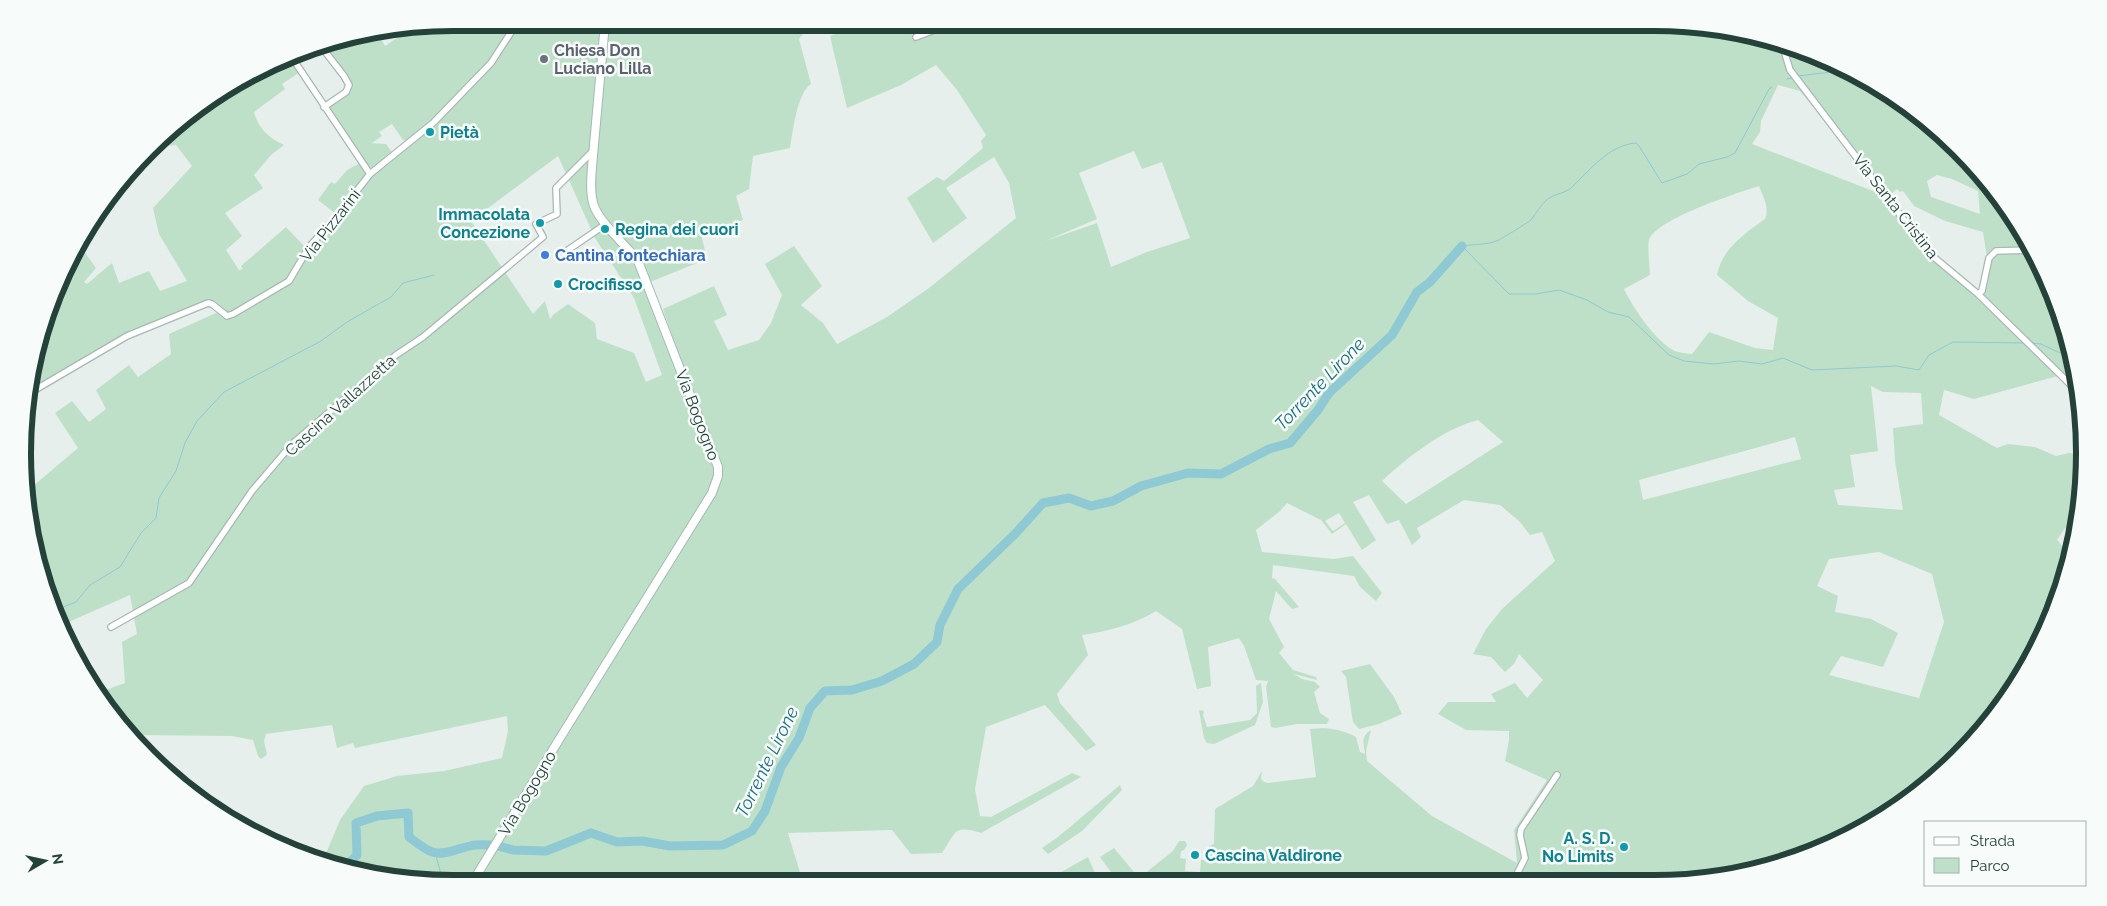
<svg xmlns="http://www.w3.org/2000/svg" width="2107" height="906" font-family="Raleway,sans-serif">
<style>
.green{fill:#bfe0c8;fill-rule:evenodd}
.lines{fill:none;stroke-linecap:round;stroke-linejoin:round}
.stream{stroke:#8ec9d4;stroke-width:1}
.river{stroke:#8ec9d4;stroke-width:9}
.street-casing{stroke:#a8b8b2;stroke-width:8}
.secondary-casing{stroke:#a4bbb3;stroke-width:10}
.street{stroke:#fff;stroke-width:5.5}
.secondary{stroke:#fff;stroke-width:8}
.worship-dot{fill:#6b7280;stroke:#f7fbf9;stroke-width:2}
.culture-dot{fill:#0f9aa8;stroke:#f7fbf9;stroke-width:2}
.shop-dot{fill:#3f7fe0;stroke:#f7fbf9;stroke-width:2}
.labels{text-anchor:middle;stroke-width:5;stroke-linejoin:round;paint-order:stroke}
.worship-label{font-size:16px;font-weight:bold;fill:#5b616d;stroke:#f7fbf9;text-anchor:start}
.culture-label{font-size:16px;font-weight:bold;fill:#0d838f;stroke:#f7fbf9;text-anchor:start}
.street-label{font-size:16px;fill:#24423a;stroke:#f7fbf9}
.shop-label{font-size:16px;font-weight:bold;fill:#366cbe;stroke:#f7fbf9;text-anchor:start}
.water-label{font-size:18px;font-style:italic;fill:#1c6f80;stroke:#f7fbf9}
.rim{fill:none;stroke:#24423a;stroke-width:6}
</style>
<rect width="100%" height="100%" fill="#e6efeb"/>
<path class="green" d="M453 23H516L493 58 432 121 407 141 403 140 392 124 379 132 382 136 372 143 386 144 392 152 370 171 327 108 347 88 318 45 324 44 329 49 338 42 379 35 385 46 409 30Z
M518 23H604L591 205 633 259 691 392 663 309 714 286 727 315 714 321 728 350 759 340 771 323 782 295 765 264 794 246 822 286 801 305 823 323 837 344 887 317 929 288 1016 218 1009 183 994 157 946 188 967 218 933 243 907 198 937 177 944 181 983 148 981 141 986 135 957 90 936 65 901 85 847 108 830 36 863 23H1654L1793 45 1869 80 1938 130 1996 191 2032 249 1994 250 1987 257 1983 232 1945 221 1914 206 1903 191 1900 192 1897 189 1889 196 1822 110 1818 112 1800 91 1778 85 1761 121 1760 132 1752 144 1883 195 1920 243 1977 295 2058 376 1974 399 1944 390 1939 415 1997 448 2008 444 2035 447 2056 456 2069 453 2083 454 2079 516 2077 515 2069 530 2065 528 2057 540C2063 545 2063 551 2068 556L2072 548 2062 592 2012 692 1938 776 1844 839 1710 880 1118 882 1100 857 1114 848 1139 878 1173 851 1179 841H1185L1187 845 1184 850 1181 851 1180 858 1186 859 1185 871 1200 872 1201 860H1208L1209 846 1214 844 1215 809 1253 786 1262 771 1261 779 1264 782 1268 783 1316 777 1310 729C1326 727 1341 729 1356 737L1360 752 1365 754C1364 743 1360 737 1371 730L1366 751 1367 761 1432 816 1517 863 1514 830 1547 780 1505 761 1509 740V731L1466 730 1438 714 1448 702H1496L1491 694 1515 683 1527 698 1543 680 1519 654 1514 664 1505 672 1491 657 1473 654 1486 629 1502 609 1555 561 1542 532 1530 535 1520 522 1500 505 1464 500 1417 528 1421 537 1412 545 1399 520 1387 524 1369 495 1353 502 1376 540 1362 550 1346 524 1332 534 1321 520 1287 503 1280 511 1256 530 1262 552 1334 559 1353 556 1382 593 1376 601 1360 587 1354 576 1273 565 1272 578 1275 579 1299 607 1292 609 1276 591 1269 619 1284 647 1279 653 1293 670 1316 677 1317 680 1294 674 1302 679 1315 682 1320 687 1314 692 1320 713 1329 719 1327 724H1297L1275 728 1271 727 1266 687 1268 681 1256 680 1244 646 1239 638 1208 647 1211 686 1197 689 1182 629 1156 611C1133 625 1109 631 1082 635L1088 655 1057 694 1060 703 1096 745 1086 751 1045 705 986 727 975 789 980 816 991 817 1072 773 1081 777 981 833C953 825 957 831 942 853L911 854 892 830 788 833 803 882 453 883 314 861 312 859 327 851 340 820 364 786 397 776 444 771 502 758 508 731 507 716 355 748 353 743 337 748 332 725 266 734 264 741 267 755 261 759 258 756 253 740 232 736 135 735 100 692 125 683 122 642 137 634 130 595 64 624 31 537 26 492 78 448 55 413 72 401 89 422 106 409 96 390 129 365 138 377 171 354 169 334 216 313 227 317 290 282 309 249 370 175 433 124 491 63ZM1134 151 1142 169 1162 162 1190 238 1147 252 1111 267 1097 223 1045 241 1097 219 1079 173ZM558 156 595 238 634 298 662 375 646 382 634 353 597 339 595 323 568 304 554 314 550 319 545 301 533 314 471 221ZM1937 175 1952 179 1978 191 1980 214 1931 197 1927 181ZM1759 186C1763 197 1770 207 1765 219 1744 234 1722 249 1717 275L1748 301 1778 318 1773 350 1755 348 1709 332 1692 354C1686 353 1678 353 1673 350 1655 340 1633 308 1624 289L1650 275C1650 267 1647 247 1649 240 1656 219 1737 193 1759 186ZM1871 386 1883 392 1921 393 1923 424 1893 428 1895 461 1903 510 1838 505 1834 490 1855 487 1850 455 1878 451ZM1478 420 1503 442 1406 504 1382 481C1408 457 1443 429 1478 420ZM1795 437 1801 459 1643 500 1639 480ZM1339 513 1345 523 1333 531 1325 521ZM1879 552 1932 574 1944 622 1919 698 1829 675 1841 656 1883 667 1898 633 1871 619 1835 612 1838 596 1817 586 1829 559Z
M608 23H811L799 39 811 84C797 93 793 131 790 148L753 156 749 189 736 196 743 220 701 234 707 259 650 282 641 260 599 209 593 190Z
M290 57 300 72 282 84 285 89 254 112C258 128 269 138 284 145L272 154 254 175 263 188 225 213 242 236 226 250 239 270 243 269 241 266 286 227 307 249 289 281 262 297 227 314 214 303 132 331 28 392 31 369 78 243 96 268 84 282 87 284 112 263 119 283 149 271 160 291 187 281 159 234 153 208 192 166 176 145 155 147 169 129 237 80Z
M360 163 367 174 336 214 318 200 331 182 335 184 347 170Z
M2033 250 2040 263 2070 342 2078 390 1980 295C1992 250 1986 253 2033 250Z
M1370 664 1394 697 1402 714 1379 724 1359 729 1353 722 1346 677 1341 671Z
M1261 683 1263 702 1255 725 1214 744 1207 743 1204 738 1199 710 1204 711 1203 715 1207 727 1250 720 1257 713 1256 686Z
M1120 785 1122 790 1082 831 1048 854 1042 848 1058 837Z
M1088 857 1099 882H1043Z"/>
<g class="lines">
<path class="stream" d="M1798 76 1848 70
M1787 79 1792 78
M1462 246 1509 294H1536L1559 290 1587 300 1608 312 1629 317 1669 355 1684 361 1714 364 1739 361 1762 364 1783 358 1812 370 1896 366 1919 370 1929 355 1953 342 2025 343
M1462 246C1473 244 1489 245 1499 240 1503 238 1530 221 1531 220 1537 212 1543 201 1551 197 1558 193 1566 193 1572 187 1590 170 1609 145 1636 143L1639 146 1662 183 1687 174 1699 164 1727 157 1735 153 1769 89 1772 87
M2031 343 2041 344 2073 359
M58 609 76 602 90 585 120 567 141 533 156 518 159 498 176 471 185 443 197 421 224 392 321 341 347 322 391 297 403 283 434 275
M435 852 443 882"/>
<path class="river" d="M498 846 513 850 546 851 591 833 617 842 642 841 670 846 723 845 752 831 765 811 781 767 799 738 810 708 825 691 852 690 882 681 914 664 937 642 940 625 958 589 1015 534 1043 503 1069 498 1091 506 1113 501 1141 486 1188 473 1221 474 1269 449 1290 443 1318 410 1329 393 1392 335 1417 292 1430 282 1462 246
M346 866 357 855 356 823 377 816 408 813 409 837C438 860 438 854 470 846 477 844 486 845 494 845"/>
<defs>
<path id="street" d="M916 37 953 23
M1782 44 1790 70 1930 254 1978 294 2078 392
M320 45 344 76 349 85 346 92 324 107
M291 56 370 174
M565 252 606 224
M1978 294 1982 291 1989 258 1996 251 2032 250
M28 394 127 336 208 303 212 304 227 316 233 314 289 281 309 247 337 216 370 174 433 123 491 63 517 23
M111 627 189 583 252 491 292 444 396 355 423 337 543 237 536 224 557 214 556 188 594 150
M1514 880 1525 858 1520 835 1521 829 1557 775"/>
<path id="secondary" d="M472 883 560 738 712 493 718 476V467L638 261C626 245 601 224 594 206 590 194 591 180 592 167L605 23"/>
</defs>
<use href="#street" class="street-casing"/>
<use href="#secondary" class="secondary-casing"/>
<use href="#street" class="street"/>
<use href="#secondary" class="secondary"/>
</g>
<circle class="worship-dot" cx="544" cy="59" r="5"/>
<g class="culture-dot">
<circle cx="430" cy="132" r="5"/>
<circle cx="540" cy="223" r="5"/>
<circle cx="605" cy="229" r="5"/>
<circle cx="558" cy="284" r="5"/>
<circle cx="1624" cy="847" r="5"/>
<circle cx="1195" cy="855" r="5"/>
</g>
<circle class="shop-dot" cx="545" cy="255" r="5"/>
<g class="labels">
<g class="worship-label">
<text x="554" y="56">Chiesa Don<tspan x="554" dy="18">Luciano Lilla</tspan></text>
</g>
<g class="culture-label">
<text x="440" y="138">Pietà</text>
<text x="530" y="220" text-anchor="end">Immacolata<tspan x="530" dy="18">Concezione</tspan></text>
<text x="615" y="235">Regina dei cuori</text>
<text x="568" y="290">Crocifisso</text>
<text x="1614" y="844" text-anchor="end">A. S. D.<tspan x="1614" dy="18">No Limits</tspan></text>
<text x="1205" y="861">Cascina Valdirone</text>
</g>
<g class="street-label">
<text transform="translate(1896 206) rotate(52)" y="6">Via Santa Cristina</text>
<text transform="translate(330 225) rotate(-52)" y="6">Via Pizzarini</text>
<text transform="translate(340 405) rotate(-42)" y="6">Cascina Vallazzetta</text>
<text transform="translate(698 415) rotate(69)" y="6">Via Bogogno</text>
<text transform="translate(527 793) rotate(-59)" y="6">Via Bogogno</text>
</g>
<g class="shop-label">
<text x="555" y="261">Cantina fontechiara</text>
</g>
<g class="water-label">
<text transform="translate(1320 384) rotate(-46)" y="6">Torrente Lirone</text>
<text transform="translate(767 762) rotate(-64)" y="6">Torrente Lirone</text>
</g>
</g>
<path d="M0 0H2107V906H0ZM453 31H1654A422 422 0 0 1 2076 453V453A422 422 0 0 1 1654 875H453A422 422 0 0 1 31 453V453A422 422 0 0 1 453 31Z" fill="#f7fbf9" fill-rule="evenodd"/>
<path class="rim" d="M453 31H1654A422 422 0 0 1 2076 453V453A422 422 0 0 1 1654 875H453A422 422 0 0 1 31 453V453A422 422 0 0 1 453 31Z"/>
<rect x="1924" y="821" width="162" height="65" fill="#f7fbf9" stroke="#a3b1ad"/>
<rect x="1934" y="837" width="25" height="8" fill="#ffffff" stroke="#a3b1ad"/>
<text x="1970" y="846" font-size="15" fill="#24423a">Strada</text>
<rect x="1934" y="858" width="25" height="15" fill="#bfe0c8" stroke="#a3b1ad"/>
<text x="1970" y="871" font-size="15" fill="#24423a">Parco</text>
<g transform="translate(45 861) rotate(81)" stroke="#f7fbf9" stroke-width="4" paint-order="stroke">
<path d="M0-4L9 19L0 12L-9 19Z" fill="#24423a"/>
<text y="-8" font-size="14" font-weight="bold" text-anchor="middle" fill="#24423a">N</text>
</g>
</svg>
